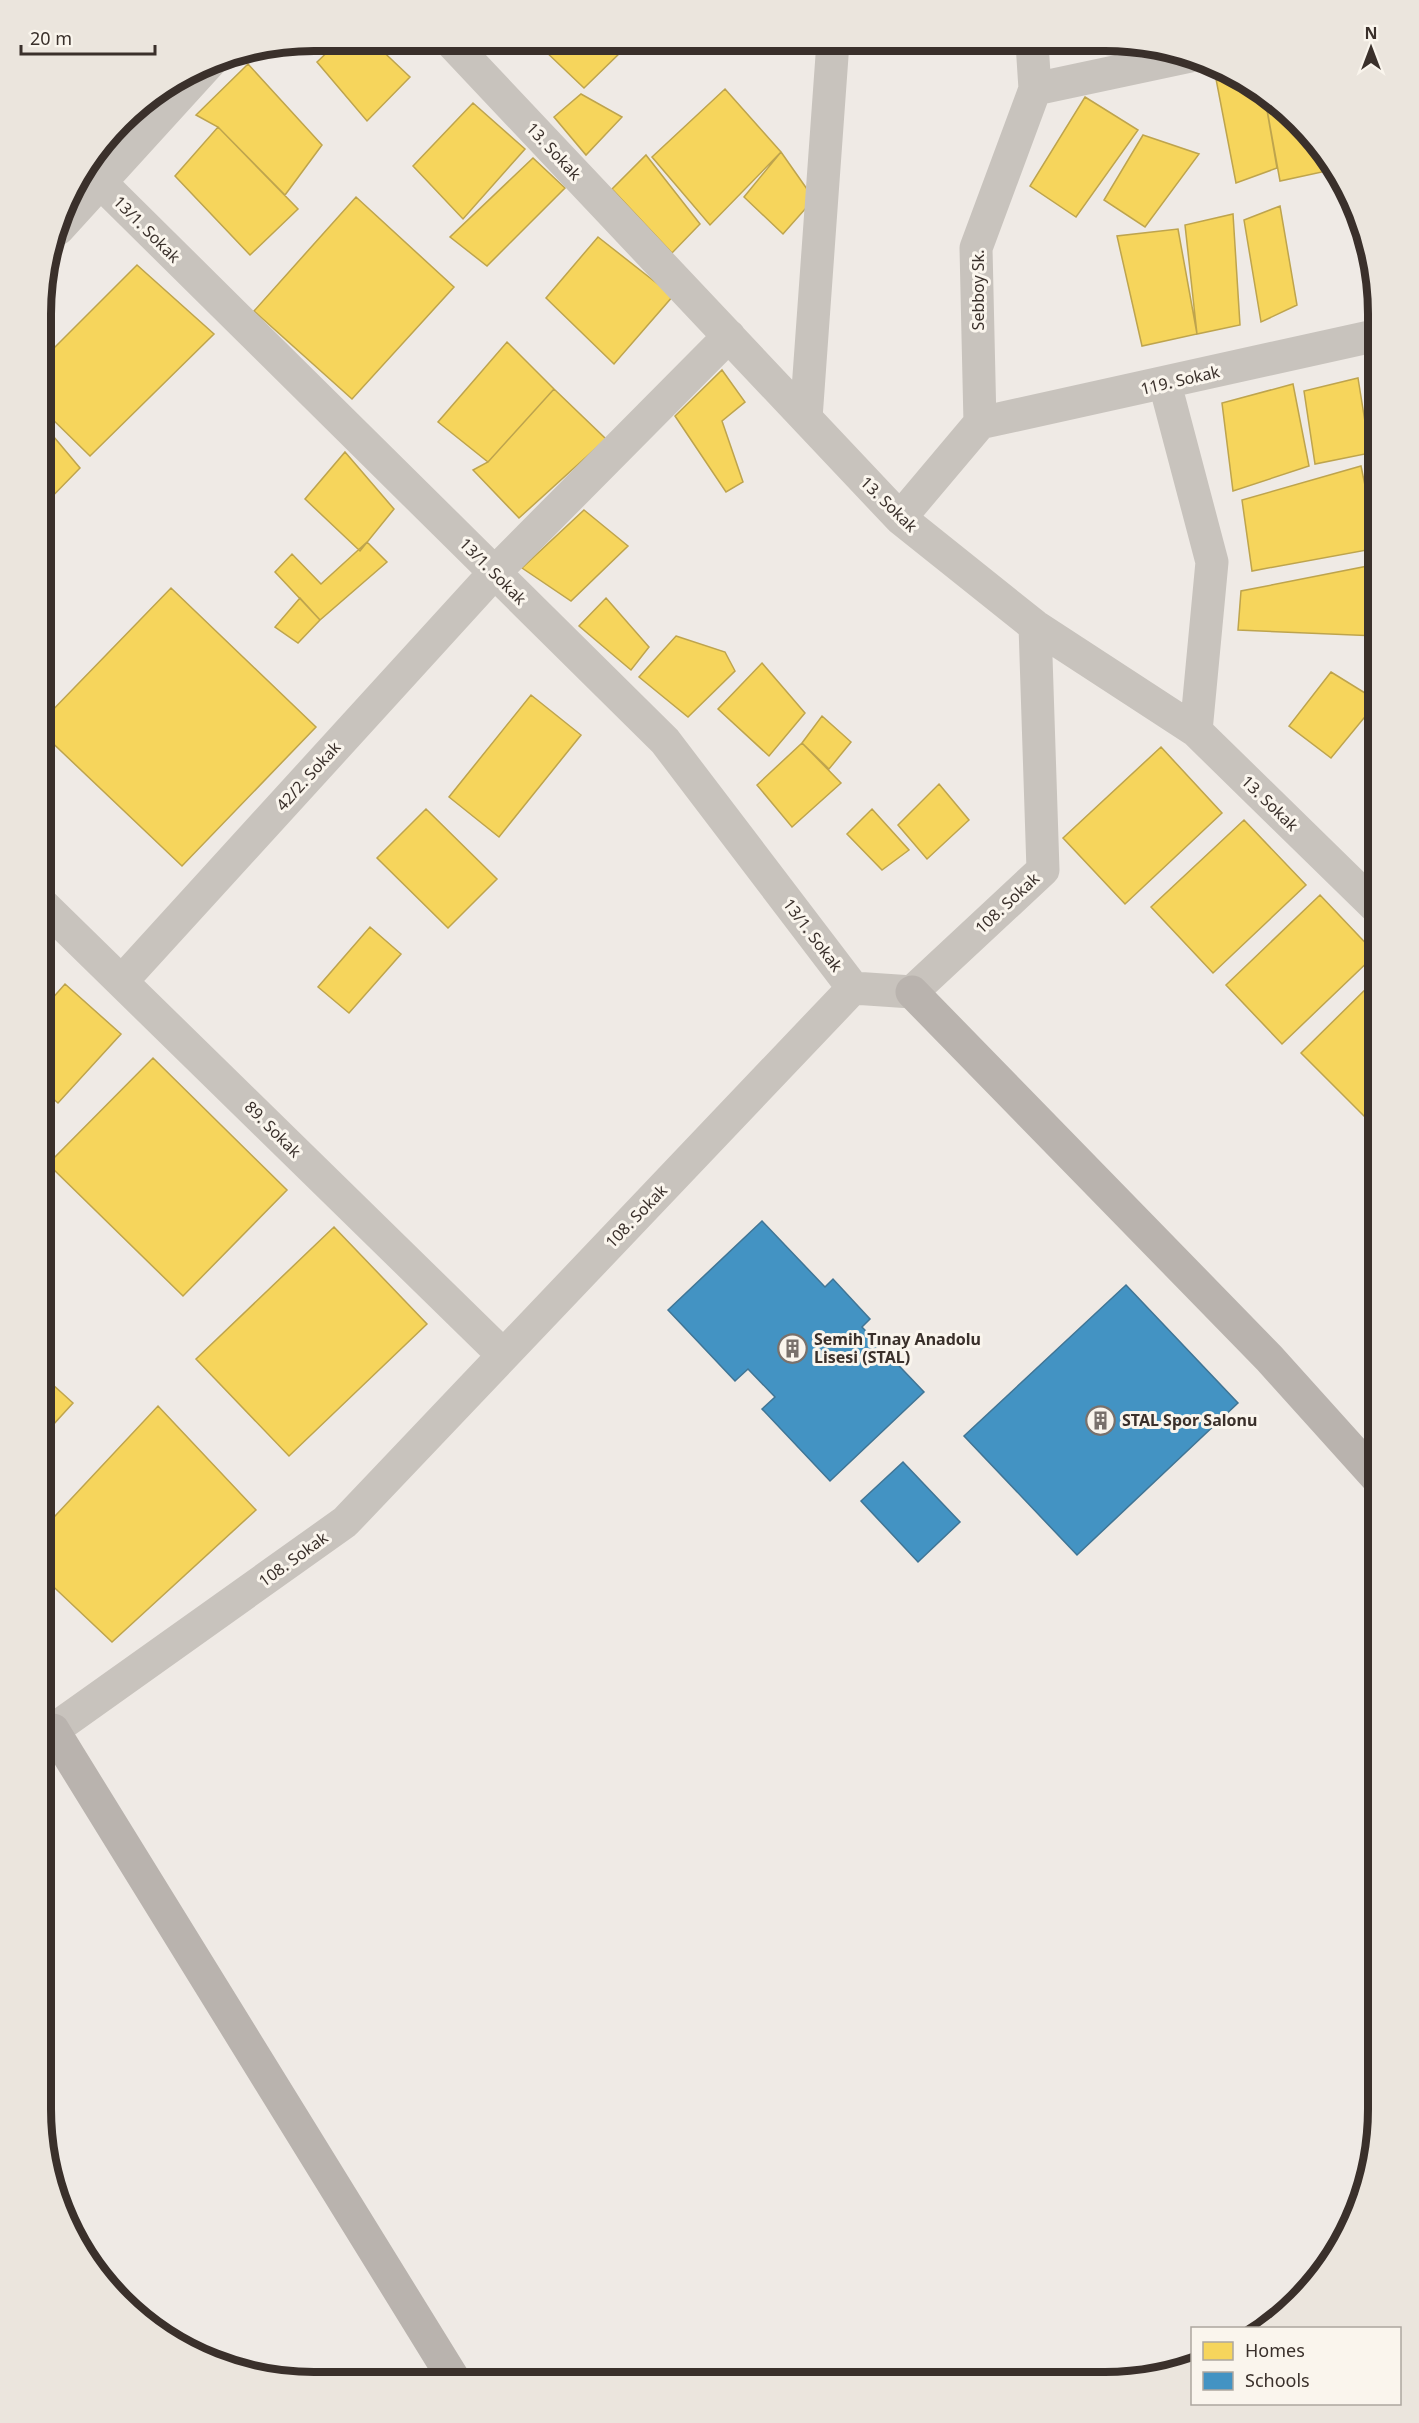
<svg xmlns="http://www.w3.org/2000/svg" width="1419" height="2423" font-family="'Noto Sans',sans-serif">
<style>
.homes{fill:#f6d55c;stroke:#bea44d;stroke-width:1.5}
.schools{fill:#4393c3;stroke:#407595;stroke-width:1.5}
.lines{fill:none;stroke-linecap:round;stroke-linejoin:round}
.street{stroke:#c8c3bd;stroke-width:33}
.secondary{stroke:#b9b3ae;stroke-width:33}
.labels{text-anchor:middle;stroke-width:6;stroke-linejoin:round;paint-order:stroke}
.street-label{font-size:16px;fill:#3a302b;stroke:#faf5ed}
.poi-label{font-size:16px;font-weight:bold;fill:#3a302b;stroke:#faf5ed;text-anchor:start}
.rim{fill:none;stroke:#3a302b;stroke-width:8}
</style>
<rect width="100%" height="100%" fill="#efeae5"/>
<path class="homes" d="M339 41H372L410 77 367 121 317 62Z
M548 41H617L625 48 584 88 542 48Z
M1070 43H1100V52L1073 54Z
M248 64 322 145 285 195 218 127 196 115Z
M1232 74 1264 93 1277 168 1236 183 1216 79Z
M725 89 781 152 710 225 652 157Z
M1264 93 1272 97 1315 141 1322 172 1280 181Z
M581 94 622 117 586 155 554 117Z
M1085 97 1138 130 1076 217 1030 186Z
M473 103 525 149 463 219 413 166Z
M218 127 298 209 250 255 175 176Z
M1143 135 1199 154 1145 227 1104 200Z
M781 152 814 199 783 234 744 197Z
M646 155 700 224 672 253 612 189Z
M533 158 565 188 487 266 450 237Z
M356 197 454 287 352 399 254 311Z
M1280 206 1297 305 1261 322 1244 220Z
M1233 214 1240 325 1197 334 1185 225Z
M1178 229 1197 334 1142 346 1117 236Z
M598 237 673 296 614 364 546 298Z
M137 265 214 334 90 456 43 410V359Z
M507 342 554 389 488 462 438 422Z
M722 370 745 402 722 421 743 482 726 492 675 416Z
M1358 378 1370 453 1315 464 1304 391Z
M1378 379V460L1365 384Z
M1293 384 1309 466 1233 491 1222 403Z
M554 389 606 439 519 518 473 470 488 462Z
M43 424 80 468 43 506Z
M345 452 394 509 360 551 305 499Z
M1361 466 1378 548 1252 571 1242 500Z
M584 510 628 546 571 601 522 568Z
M367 542 387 562 320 620 275 572 292 554 321 584Z
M1378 564 1377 636 1238 630 1241 591Z
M171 588 316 727 182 866 42 733V721Z
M300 598 320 620 298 643 275 627Z
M606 598 649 647 631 670 579 626Z
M676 636 725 652 735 671 688 717 639 677Z
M762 663 805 713 769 756 718 709Z
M1331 672 1378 701 1331 758 1289 726Z
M531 695 581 735 499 837 449 797Z
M822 716 851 742 829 769 802 743Z
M802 743 841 783 792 827 757 785Z
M1161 747 1222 813 1125 904 1063 838Z
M939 784 969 820 927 859 898 825Z
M426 809 497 879 448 928 377 858Z
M872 809 909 850 882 870 847 834Z
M1244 820 1306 885 1213 973 1151 907Z
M1320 895 1376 954 1282 1044 1226 985Z
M370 927 401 954 349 1013 318 987Z
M1378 977V1110L1368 1120 1301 1053Z
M65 984 121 1034 58 1103 42 1089V1010Z
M153 1058 287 1190 183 1296 48 1164Z
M334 1227 427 1324 289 1456 196 1359Z
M41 1374 73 1403 41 1438Z
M158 1406 256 1510 112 1642 41 1575V1531Z"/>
<path class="schools" d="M762 1221 825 1287 833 1279 870 1319 862 1327 924 1392 830 1481 762 1409 775 1397 748 1369 735 1381 668 1310Z
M1126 1285 1238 1403 1077 1555 964 1436Z
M903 1462 960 1522 918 1562 861 1501Z"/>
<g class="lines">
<path class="street" d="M450 41 900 518 1035 626 1196 731 1378 909
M1035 89 1190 56
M100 182 665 741 853 988
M58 229 211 61
M1165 384 1212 562 1196 731
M806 418 833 42
M980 423 1378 335
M900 518 980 423 976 248 1035 89 1032 43
M42 904 503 1355
M122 981 495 572 729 336
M41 1742 53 1730 345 1522 853 988 912 992 1043 870 1035 626"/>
<path class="secondary" d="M912 992 1269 1358 1378 1479
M53 1730 455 2381"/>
</g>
<defs>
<symbol id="building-ring" viewBox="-11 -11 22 22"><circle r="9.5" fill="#faf5ed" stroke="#79716c" stroke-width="1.5"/><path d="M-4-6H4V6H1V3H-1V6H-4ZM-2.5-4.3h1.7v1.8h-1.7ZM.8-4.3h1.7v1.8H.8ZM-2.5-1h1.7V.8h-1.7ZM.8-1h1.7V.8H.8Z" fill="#79716c"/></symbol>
</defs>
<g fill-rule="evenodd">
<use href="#building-ring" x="776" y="1332" width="33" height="33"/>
<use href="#building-ring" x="1084" y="1404" width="33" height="33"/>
</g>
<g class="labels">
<g class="street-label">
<text transform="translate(554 151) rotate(47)" y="6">13. Sokak</text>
<text transform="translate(147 229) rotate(45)" y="6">13/1. Sokak</text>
<text transform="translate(978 290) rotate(-90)" y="6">Sebboy Sk.</text>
<text transform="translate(1180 380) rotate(-13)" y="6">119. Sokak</text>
<text transform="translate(889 504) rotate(44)" y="6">13. Sokak</text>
<text transform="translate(493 571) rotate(45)" y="6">13/1. Sokak</text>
<text transform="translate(308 776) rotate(-48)" y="6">42/2. Sokak</text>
<text transform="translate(1270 803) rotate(44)" y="6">13. Sokak</text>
<text transform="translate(1007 903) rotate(-43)" y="6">108. Sokak</text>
<text transform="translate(813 935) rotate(53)" y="6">13/1. Sokak</text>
<text transform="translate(273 1129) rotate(45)" y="6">89. Sokak</text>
<text transform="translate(636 1216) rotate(-46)" y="6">108. Sokak</text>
<text transform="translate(293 1559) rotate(-36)" y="6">108. Sokak</text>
</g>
<g class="poi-label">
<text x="814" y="1345">Semih Tınay Anadolu<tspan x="814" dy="18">Lisesi (STAL)</tspan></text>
<text x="1122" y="1426">STAL Spor Salonu</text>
</g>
</g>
<path d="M0 0H1419V2423H0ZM314 51H1105A263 263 0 0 1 1368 314V2109A263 263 0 0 1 1105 2372H314A263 263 0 0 1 51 2109V314A263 263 0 0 1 314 51Z" fill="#ebe5dd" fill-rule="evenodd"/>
<path class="rim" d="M314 51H1105A263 263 0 0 1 1368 314V2109A263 263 0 0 1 1105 2372H314A263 263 0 0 1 51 2109V314A263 263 0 0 1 314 51Z"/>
<rect x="1191" y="2327" width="210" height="78" fill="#faf5ed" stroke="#ada69f" stroke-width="1.5"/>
<rect x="1203" y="2342" width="30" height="18" fill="#f6d55c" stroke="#ada69f" stroke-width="1.5"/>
<text x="1245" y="2357" font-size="18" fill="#3a302b">Homes</text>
<rect x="1203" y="2372" width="30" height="18" fill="#4393c3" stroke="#ada69f" stroke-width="1.5"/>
<text x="1245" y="2387" font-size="18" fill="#3a302b">Schools</text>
<g transform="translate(1371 48)" stroke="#faf5ed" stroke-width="4.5" paint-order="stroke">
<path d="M0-4.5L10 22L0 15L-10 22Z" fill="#3a302b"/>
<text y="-9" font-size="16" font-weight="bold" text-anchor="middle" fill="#3a302b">N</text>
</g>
<path d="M21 45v9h134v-9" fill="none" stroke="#3a302b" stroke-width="3"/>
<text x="30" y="45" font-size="18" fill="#3a302b" stroke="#faf5ed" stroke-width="4.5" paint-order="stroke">20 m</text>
</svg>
